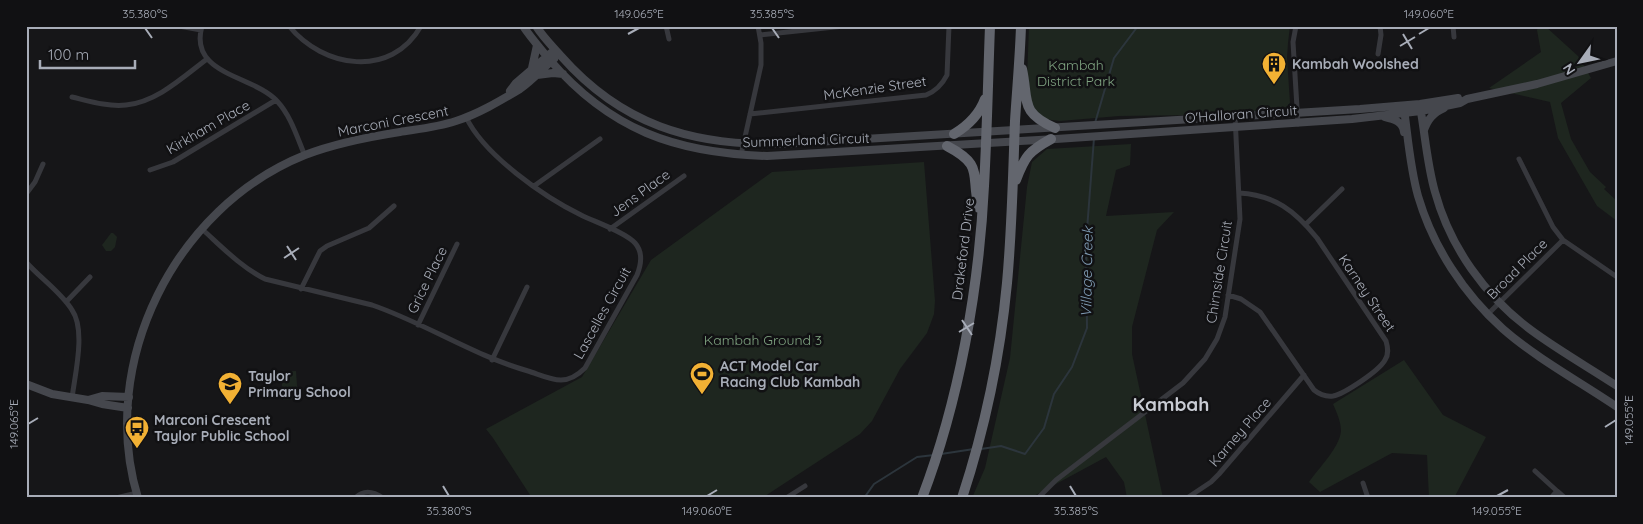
<svg xmlns="http://www.w3.org/2000/svg" width="1643" height="524" font-family="Quicksand,sans-serif">
<style>
.green{fill:#1e261f}
.lines{fill:none;stroke-linecap:round;stroke-linejoin:round}
.stream{stroke:#2c353c;stroke-width:2}
.street{stroke:#37383d;stroke-width:5}
.secondary{stroke:#45474d;stroke-width:8}
.highway{stroke:#63666e;stroke-width:10}
.ticks{fill:none;stroke:#a8adb8;stroke-width:2}
.labels{text-anchor:middle;stroke-width:5;stroke-linejoin:round;paint-order:stroke}
.poi-label{font-size:14px;font-weight:bold;fill:#a8adb8;stroke:#111113;text-anchor:start}
.park-label{font-size:14px;fill:#7fa381;stroke:#111113}
.street-label{font-size:14px;fill:#a8adb8;stroke:#111113}
.water-label{font-size:15px;font-style:italic;fill:#7f9bb3;stroke:#111113}
.district-label{font-size:19px;font-weight:bold;fill:#c9ccd4;stroke:#111113}
.neatline{fill:none;stroke:#a8adb8;stroke-width:2}
.ticks-label{font-size:12px;text-anchor:middle;fill:#a8adb8}
</style>
<rect width="100%" height="100%" fill="#161618"/>
<path class="green" d="M1029 26H1290L1288 43 1287 58 1290 103 1285 109 1278 110 1196 115 1119 116 1060 121 1044 119 1031 106 1027 79Z
M1539 26H1545L1578 56 1591 78 1561 103 1571 139 1590 172 1606 187 1604 189 1617 201V221L1597 206 1558 138 1550 102 1489 88 1541 52 1537 30Z
M1131 144 1130 165 1116 170 1106 216 1174 212 1157 230 1132 327V354L1163 498H1127L1124 482 1106 457 1030 498H972L985 468 1010 358 1027 187 1032 162 1047 149Z
M924 162 935 301 934 314 927 333 900 369 872 421 860 434 762 498H532L493 438 486 429 582 377 651 260 772 172Z
M111 233H113L117 237 115 247 111 251H106L102 245Z
M1404 360 1443 415 1486 437 1454 498H1429L1427 455 1392 453 1320 492 1309 482C1318 469 1340 447 1341 431 1341 422 1337 413 1333 404Z
M296 371 298 399 283 400 281 372Z"/>
<g class="lines">
<path class="stream" d="M1095 123 1114 58 1138 26
M981 449 1001 446 1025 454 1044 428 1054 394 1072 367 1087 328 1086 243 1094 138
M941 454 974 449
M864 498 874 484 917 457 934 455"/>
<path class="street" d="M179 26 201 30
M202 26C188 75 253 75 277 101 291 116 297 137 305 156
M289 26C323 68 391 79 421 26
M666 26 669 39
M1296 26 1293 42 1298 124
M1453 26 1454 37
M760 35 844 26
M1378 54 1381 35 1380 26
M72 97C89 101 108 107 126 105 157 102 183 77 207 59
M750 114 926 95C936 91 942 85 947 75L949 26
M741 155 761 65V43L758 26
M1519 159 1553 227 1563 240
M150 170 173 162 276 100
M534 186 600 139
M26 194 35 182 43 164
M1306 224 1342 189
M202 229C222 247 241 267 265 279L372 305C425 323 472 355 528 371 538 374 550 380 561 380 571 380 578 375 585 368L637 275C641 265 643 252 635 243 625 232 595 222 581 215 544 197 484 155 466 117
M610 229 684 176
M26 262C40 278 61 292 72 310 86 330 75 374 72 398
M301 289 320 251 327 246 369 228 394 206
M1228 295 1241 299 1260 312 1314 390C1319 394 1325 397 1333 396 1344 394 1379 371 1385 360 1389 354 1388 348 1386 341L1317 238C1295 211 1275 195 1239 193
M66 302 90 277
M1488 314 1563 240 1617 277
M418 325 457 244
M492 360 527 287
M1535 471 1557 491
M1363 483 1368 498
M116 498 137 493
M355 498C364 489 373 491 383 498
M786 498 805 486
M1038 498 1056 480 1183 383 1205 359 1217 339 1225 317 1240 219 1235 116
M1187 498 1211 482 1219 474 1304 375
M1551 498 1557 491 1565 498"/>
<path class="secondary" d="M523 26C531 38 540 48 549 59 610 130 675 153 767 156L1056 139 1352 119 1421 111 1460 103 1467 99 1537 84 1617 61
M536 26C543 37 552 46 561 56 621 124 691 146 781 144L1360 109 1420 104 1458 98
M532 68 537 45
M537 75 553 73 563 74
M510 91 516 83 551 53
M1420 106C1425 134 1427 164 1435 192 1450 247 1485 296 1531 330 1558 350 1588 367 1617 386
M1404 109C1408 138 1410 167 1418 196 1433 247 1464 294 1503 329 1536 358 1580 382 1617 407
M1385 117C1394 119 1403 122 1404 132
M1424 130C1428 119 1433 113 1444 108
M26 384 52 394 88 400 102 404 128 408
M88 400 102 396 129 397
M138 498C97 363 175 207 305 155 336 143 368 137 400 132 419 129 438 127 456 121 478 114 500 101 520 89 532 81 543 68 554 59"/>
<path class="highway" d="M1022 69C1029 101 1019 112 1055 128
M954 134C969 125 979 115 985 99
M947 146C985 166 970 174 979 208
M1016 180C1025 156 1029 151 1051 139
M922 498C959 401 979 289 984 186 987 133 988 79 990 26
M962 498C985 428 1000 357 1007 283 1012 229 1013 175 1015 121 1017 89 1020 58 1021 26"/>
</g>
<path class="ticks" d="M145 28 152 38M772 28 779 38M628 34 639 28M1403 34 1412 49M1419 34 1429 28M1400 46 1415 37M287 246 296 260M284 258 299 248M962 320 972 335M959 332 974 323M28 424 38 418M1605 427 1616 420M443 486 449 496M1070 486 1076 496M707 496 717 490M1497 496 1508 490"/>
<defs>
<symbol id="building-pin" viewBox="-11 -11 22 30"><path d="M0 17L-7.5 6A9.5 9.5 0 1 1 7.5 6Z" fill="#f2b134" stroke="#111113"/><path d="M-4-6H4V6H1V3H-1V6H-4ZM-2.5-4.3h1.7v1.8h-1.7ZM.8-4.3h1.7v1.8H.8ZM-2.5-1h1.7V.8h-1.7ZM.8-1h1.7V.8H.8Z" fill="#111"/></symbol>
<symbol id="stadium-pin" viewBox="-11 -11 22 30"><path d="M0 17L-7.5 6A9.5 9.5 0 1 1 7.5 6Z" fill="#f2b134" stroke="#111113"/><path d="M0-5a6.5 5 0 1 0 0 10a6.5 5 0 1 0 0-10ZM-3.5-1.8h7v3.6h-7Z" fill="#111"/></symbol>
<symbol id="school-pin" viewBox="-11 -11 22 30"><path d="M0 17L-7.5 6A9.5 9.5 0 1 1 7.5 6Z" fill="#f2b134" stroke="#111113"/><path d="M0-5L7-2L0 1L-7-2ZM-4 1L0 2.5L4 1V4Q0 6-4 4Z" fill="#111"/></symbol>
<symbol id="bus-pin" viewBox="-11 -11 22 30"><path d="M0 17L-7.5 6A9.5 9.5 0 1 1 7.5 6Z" fill="#f2b134" stroke="#111113"/><path d="M-5-6H5V4H4V6H2V4H-2V6H-4V4H-5ZM-3.5-4V0h7V-4ZM-3.5 1.2v1.5H-2V1.2ZM2 1.2v1.5H3.5V1.2Z" fill="#111"/></symbol>
</defs>
<g fill-rule="evenodd">
<use href="#building-pin" x="1260" y="50" width="28" height="38"/>
<use href="#stadium-pin" x="688" y="360" width="28" height="38"/>
<use href="#school-pin" x="216" y="370" width="28" height="38"/>
<use href="#bus-pin" x="123" y="414" width="28" height="38"/>
</g>
<g class="labels">
<g class="poi-label">
<text x="1292" y="69">Kambah Woolshed</text>
<text x="720" y="371">ACT Model Car<tspan x="720" dy="16">Racing Club Kambah</tspan></text>
<text x="248" y="381">Taylor<tspan x="248" dy="16">Primary School</tspan></text>
<text x="154" y="425">Marconi Crescent<tspan x="154" dy="16">Taylor Public School</tspan></text>
</g>
<g class="park-label">
<text x="1076" y="70">Kambah<tspan x="1076" dy="16">District Park</tspan></text>
<text x="763" y="345">Kambah Ground 3</text>
</g>
<g class="street-label">
<text transform="translate(875 88) rotate(-8)" y="5">McKenzie Street</text>
<text transform="translate(1241 114) rotate(-4)" y="5">O'Halloran Circuit</text>
<text transform="translate(393 121) rotate(-11)" y="5">Marconi Crescent</text>
<text transform="translate(208 127) rotate(-30)" y="5">Kirkham Place</text>
<text transform="translate(806 140) rotate(-2)" y="5">Summerland Circuit</text>
<text transform="translate(640 193) rotate(-36)" y="5">Jens Place</text>
<text transform="translate(963 249) rotate(-83)" y="5">Drakeford Drive</text>
<text transform="translate(1517 269) rotate(-45)" y="5">Broad Place</text>
<text transform="translate(1219 272) rotate(-81)" y="5">Chirnside Circuit</text>
<text transform="translate(427 280) rotate(-64)" y="5">Grice Place</text>
<text transform="translate(1367 293) rotate(56)" y="5">Karney Street</text>
<text transform="translate(602 313) rotate(-61)" y="5">Lascelles Circuit</text>
<text transform="translate(1240 432) rotate(-49)" y="5">Karney Place</text>
</g>
<g class="water-label">
<text transform="translate(1087 272) rotate(-89)" y="5">Village Creek</text>
</g>
<g class="district-label">
<text x="1171" y="411">Kambah</text>
</g>
</g>
<rect width="1643" height="524" fill="none" stroke="#111113" stroke-width="55"/>
<g transform="translate(1580 62) rotate(237)" stroke="#111113" stroke-width="4" paint-order="stroke">
<path d="M0-4L9 19L0 12L-9 19Z" fill="#a8adb8"/>
<text y="-8" font-size="14" font-weight="bold" text-anchor="middle" fill="#a8adb8">N</text>
</g>
<path d="M40 60v8h95v-8" fill="none" stroke="#a8adb8" stroke-width="2.5"/>
<text x="48" y="60" font-size="15" fill="#a8adb8" stroke="#111113" stroke-width="4" paint-order="stroke">100 m</text>
<rect x="28" y="28" width="1588" height="468" class="neatline"/>
<g class="ticks-label">
<text x="145" y="18">35.380°S</text>
<text x="639" y="18">149.065°E</text>
<text x="772" y="18">35.385°S</text>
<text x="1429" y="18">149.060°E</text>
<text transform="translate(1629 420) rotate(-90)" y="4">149.055°E</text>
<text transform="translate(14 424) rotate(-90)" y="4">149.065°E</text>
<text x="449" y="515">35.380°S</text>
<text x="707" y="515">149.060°E</text>
<text x="1076" y="515">35.385°S</text>
<text x="1497" y="515">149.055°E</text>
</g>
</svg>
